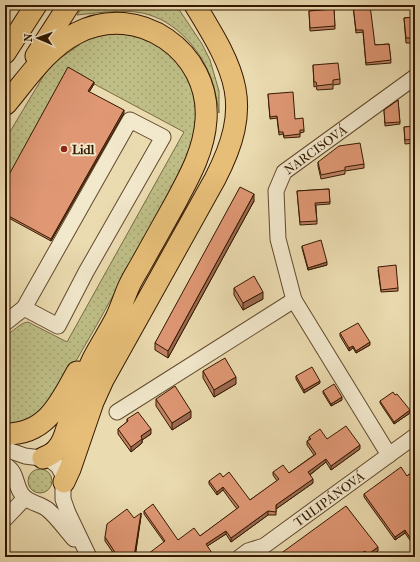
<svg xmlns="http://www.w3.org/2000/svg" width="420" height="562" font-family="'IM FELL French Canon',serif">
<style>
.grass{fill:url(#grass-dots);stroke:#796b43}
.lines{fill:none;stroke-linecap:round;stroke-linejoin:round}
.minor-casing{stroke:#62492c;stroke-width:17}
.highway-casing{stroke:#341800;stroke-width:23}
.minor{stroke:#f2e8cc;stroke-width:15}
.highway{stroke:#e6be78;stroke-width:21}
.wall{fill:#c08264;stroke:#341800}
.shaded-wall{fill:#9c6a51;stroke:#341800}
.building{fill:#df9774;stroke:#341800}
.poi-dot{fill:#8f2418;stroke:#f2e8cc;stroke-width:1.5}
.labels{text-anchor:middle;stroke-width:4;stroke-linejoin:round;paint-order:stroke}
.poi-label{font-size:13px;font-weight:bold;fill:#341800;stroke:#f2e8cc;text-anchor:start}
.street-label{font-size:13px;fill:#341800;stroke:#f2e8cc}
</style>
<defs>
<pattern id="grass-dots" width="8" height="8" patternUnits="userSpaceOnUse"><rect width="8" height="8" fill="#bebe86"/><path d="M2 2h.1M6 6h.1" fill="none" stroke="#a4a372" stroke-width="1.8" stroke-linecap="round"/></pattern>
</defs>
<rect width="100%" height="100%" fill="#ebdbb0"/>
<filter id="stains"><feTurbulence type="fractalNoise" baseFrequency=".005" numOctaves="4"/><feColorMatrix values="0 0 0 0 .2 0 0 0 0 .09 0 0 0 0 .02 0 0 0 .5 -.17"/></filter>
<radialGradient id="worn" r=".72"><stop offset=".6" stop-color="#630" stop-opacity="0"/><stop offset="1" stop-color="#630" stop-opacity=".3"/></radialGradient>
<path class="grass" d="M84 5H176L202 44 210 60 219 91V113C217 101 215 89 211 78 199 46 171 16 136 12 117 10 96 13 77 15Z
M130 32 177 55 199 102 193 144 171 191 99 321 61 387 38 418 5 427V335C14 332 19 323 28 322L67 342 184 132 68 70 5 184V140L47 70 52 64 79 45 80 44 78 40 92 34Z
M28 481a12 12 0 1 1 24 0a12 12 0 1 1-24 0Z"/>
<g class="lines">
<defs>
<g id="minor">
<path d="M5 323 24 308 130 120 163 137 86 272 58 326 24 308"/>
<path d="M117 412 294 300"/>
<path d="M5 449 25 456 49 459 58 466 63 475V499L68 513 89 557"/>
<path id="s1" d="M389 455 294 300 278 239 276 191 284 172 415 77"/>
<path d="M5 465C18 473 14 482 21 493 27 503 39 503 47 509 57 517 65 529 74 539"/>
<path d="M5 519 25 498"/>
<path id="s2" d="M240 557 248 551 264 546 415 436"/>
</g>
<path id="highway" d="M5 53 36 5
M36 56 69 5
M6 104C27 79 47 48 77 33 138 1 211 52 206 120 204 152 188 179 173 207 162 227 151 246 140 266 136 273 132 279 129 286 124 297 121 308 116 318 109 332 100 345 93 359 82 381 77 406 67 428 65 435 62 444 57 449 53 454 48 456 43 458
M5 434C46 435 60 403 77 372
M64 482 70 469 93 402 103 380 215 179C254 104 236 72 195 5"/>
</defs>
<use href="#minor" class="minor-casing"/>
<use href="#highway" class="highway-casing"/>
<use href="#minor" class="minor"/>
<use href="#highway" class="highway"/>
</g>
<path class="wall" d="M353 5 375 45 389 44 391 63 366 65 363 32 356 33Z
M334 9 335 29 310 31 309 11Z
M415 17V43H406L404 18Z
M313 65 340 79V84L333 85V89L317 90 316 86 314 87Z
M94 84 89 92 124 113 51 241 5 216V182Z
M268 94 295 119 304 130V132L300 133V137L284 138 283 134 279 135 277 118 270 119Z
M398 100 400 124 385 126 384 110Z
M415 126V143L405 144 404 127Z
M318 162 364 164V168L345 171V174L321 179 318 166Z
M329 189 330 204 316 205 317 224 300 225 297 191Z
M254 201 168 358 155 350V343Z
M302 246 327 265 308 270 302 248Z
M378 270 398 288V291L381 292Z
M234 288 263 299 243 310 234 295Z
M340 333 370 345 356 353 353 348 349 351 340 336Z
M203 371 236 384 214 397 203 378Z
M296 376 320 383 304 393 296 379Z
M323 391 342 400 331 406 323 393Z
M395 395 410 413 394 424 380 403V401Z
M156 399 191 418 172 430 156 406Z
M127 419 151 434 142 440V443L131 452 118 434V429L127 422Z
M309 437 327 439 360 449 331 470 326 462 310 475 313 483 276 509V515H268L231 542 226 534 207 546 212 556 164 542 144 514V511L178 540 200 536 237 509 223 490 217 495 209 484V481L223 477 250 500 277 481 273 475V472L289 473 314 455 307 445V441L309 440Z
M415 470V546H414L405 533 395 540 364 497V494L407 476Z
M346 506 378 551 370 557H366L365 555Z
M141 516 135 557H116L105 541V537L134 518Z"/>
<path class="shaded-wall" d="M94 82V84L88 94V91Z
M124 110V113L51 241V239Z
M254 194V201L168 358V351Z
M327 262V265L308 270V268Z
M263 292V299L243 310V303Z
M370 342V345L356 353V351Z
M353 346V348L349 351V348Z
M236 377V384L214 397V390Z
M320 381V383L304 393V390Z
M342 397V400L331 406V404Z
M410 410V413L394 424V422Z
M191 411V418L172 430V423Z
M151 429V434L142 440V443L131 452V447L141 436Z
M360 445V449L331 470V466Z
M326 459V462L308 476V472Z
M313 479V483L276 509V505Z
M223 487V490L217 495V492Z
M268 511V515L231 542V538Z
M141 513V516L135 557H134Z
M405 530V533L395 540V537Z
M226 531V534L206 547V544Z
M378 547V551L370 557H367V555Z
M365 551V555L363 557H357Z
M212 553V556L211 557H206Z"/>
<path class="building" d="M353 5H370L375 45 389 44 391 60 366 63 363 30H356Z
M334 9 335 26 310 28 309 11Z
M415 17V38H406L404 18Z
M338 63 340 79 333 80V84L317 86 316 82H314L313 65Z
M68 67 94 82 88 91 124 110 51 239 5 214V182Z
M293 92 295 119 303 118 304 130H300V134L284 136 283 132H279L277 116 270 117 268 94Z
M398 100 400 122 385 123 384 110Z
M415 126V139L405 140 404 127Z
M360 143 364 164 345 167V170L321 175 318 162 339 146Z
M240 187 254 194 168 351 155 343Z
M329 189 330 202 315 203 317 221 300 222 297 191Z
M321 240 327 262 308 268 302 246Z
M396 265 398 288 381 290 378 267Z
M254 276 263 292 243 303 234 288Z
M358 323 370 342 356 351 353 346 349 348 340 333Z
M225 358 236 377 214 390 203 371Z
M312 367 320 381 304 390 296 376Z
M334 384 342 397 331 404 323 391Z
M175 386 191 411 172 423 156 399Z
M393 392 395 395 397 394 410 410 394 422 380 401Z
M138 412 151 429 141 436 142 439 131 447 118 429 128 421 127 419Z
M346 426 360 445 331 466 326 459 308 472 313 479 276 505V512L268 511 231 538 226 531 206 544 212 553 206 557H144L165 541 144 511 153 504 178 540 194 528 200 536 239 507 223 487 217 492 209 481 220 473 223 477 229 472 250 500 279 479 273 472 283 465 289 473 316 454 307 441 311 439 309 437 320 429 327 439Z
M401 467 407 476 415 470V543L414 544 405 530 395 537 364 494Z
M346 506 378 547 367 555 365 551 357 557H276Z
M127 509 134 518 141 513 134 557H118L105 537 107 524Z"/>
<circle class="poi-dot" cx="64" cy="149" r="4"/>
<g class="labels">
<g class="poi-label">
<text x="72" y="154">Lidl</text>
</g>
<g class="street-label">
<text dy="5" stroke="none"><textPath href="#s1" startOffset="352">NARCISOVÁ</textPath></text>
<text dy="5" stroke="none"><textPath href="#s2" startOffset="107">TULIPÁNOVÁ</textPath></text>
</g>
</g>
<rect width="420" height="562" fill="none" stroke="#ebdbb0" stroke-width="20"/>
<rect x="6" y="6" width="408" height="550" fill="none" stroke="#341800" stroke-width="2"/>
<rect x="10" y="10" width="400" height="542" fill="none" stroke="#341800"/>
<g transform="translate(38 38) rotate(272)" stroke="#f2e8cc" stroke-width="3" paint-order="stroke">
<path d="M0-3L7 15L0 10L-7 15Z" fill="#341800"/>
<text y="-6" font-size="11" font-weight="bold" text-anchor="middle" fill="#341800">N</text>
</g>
<rect width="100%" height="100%" filter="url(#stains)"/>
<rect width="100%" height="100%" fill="url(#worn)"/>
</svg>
